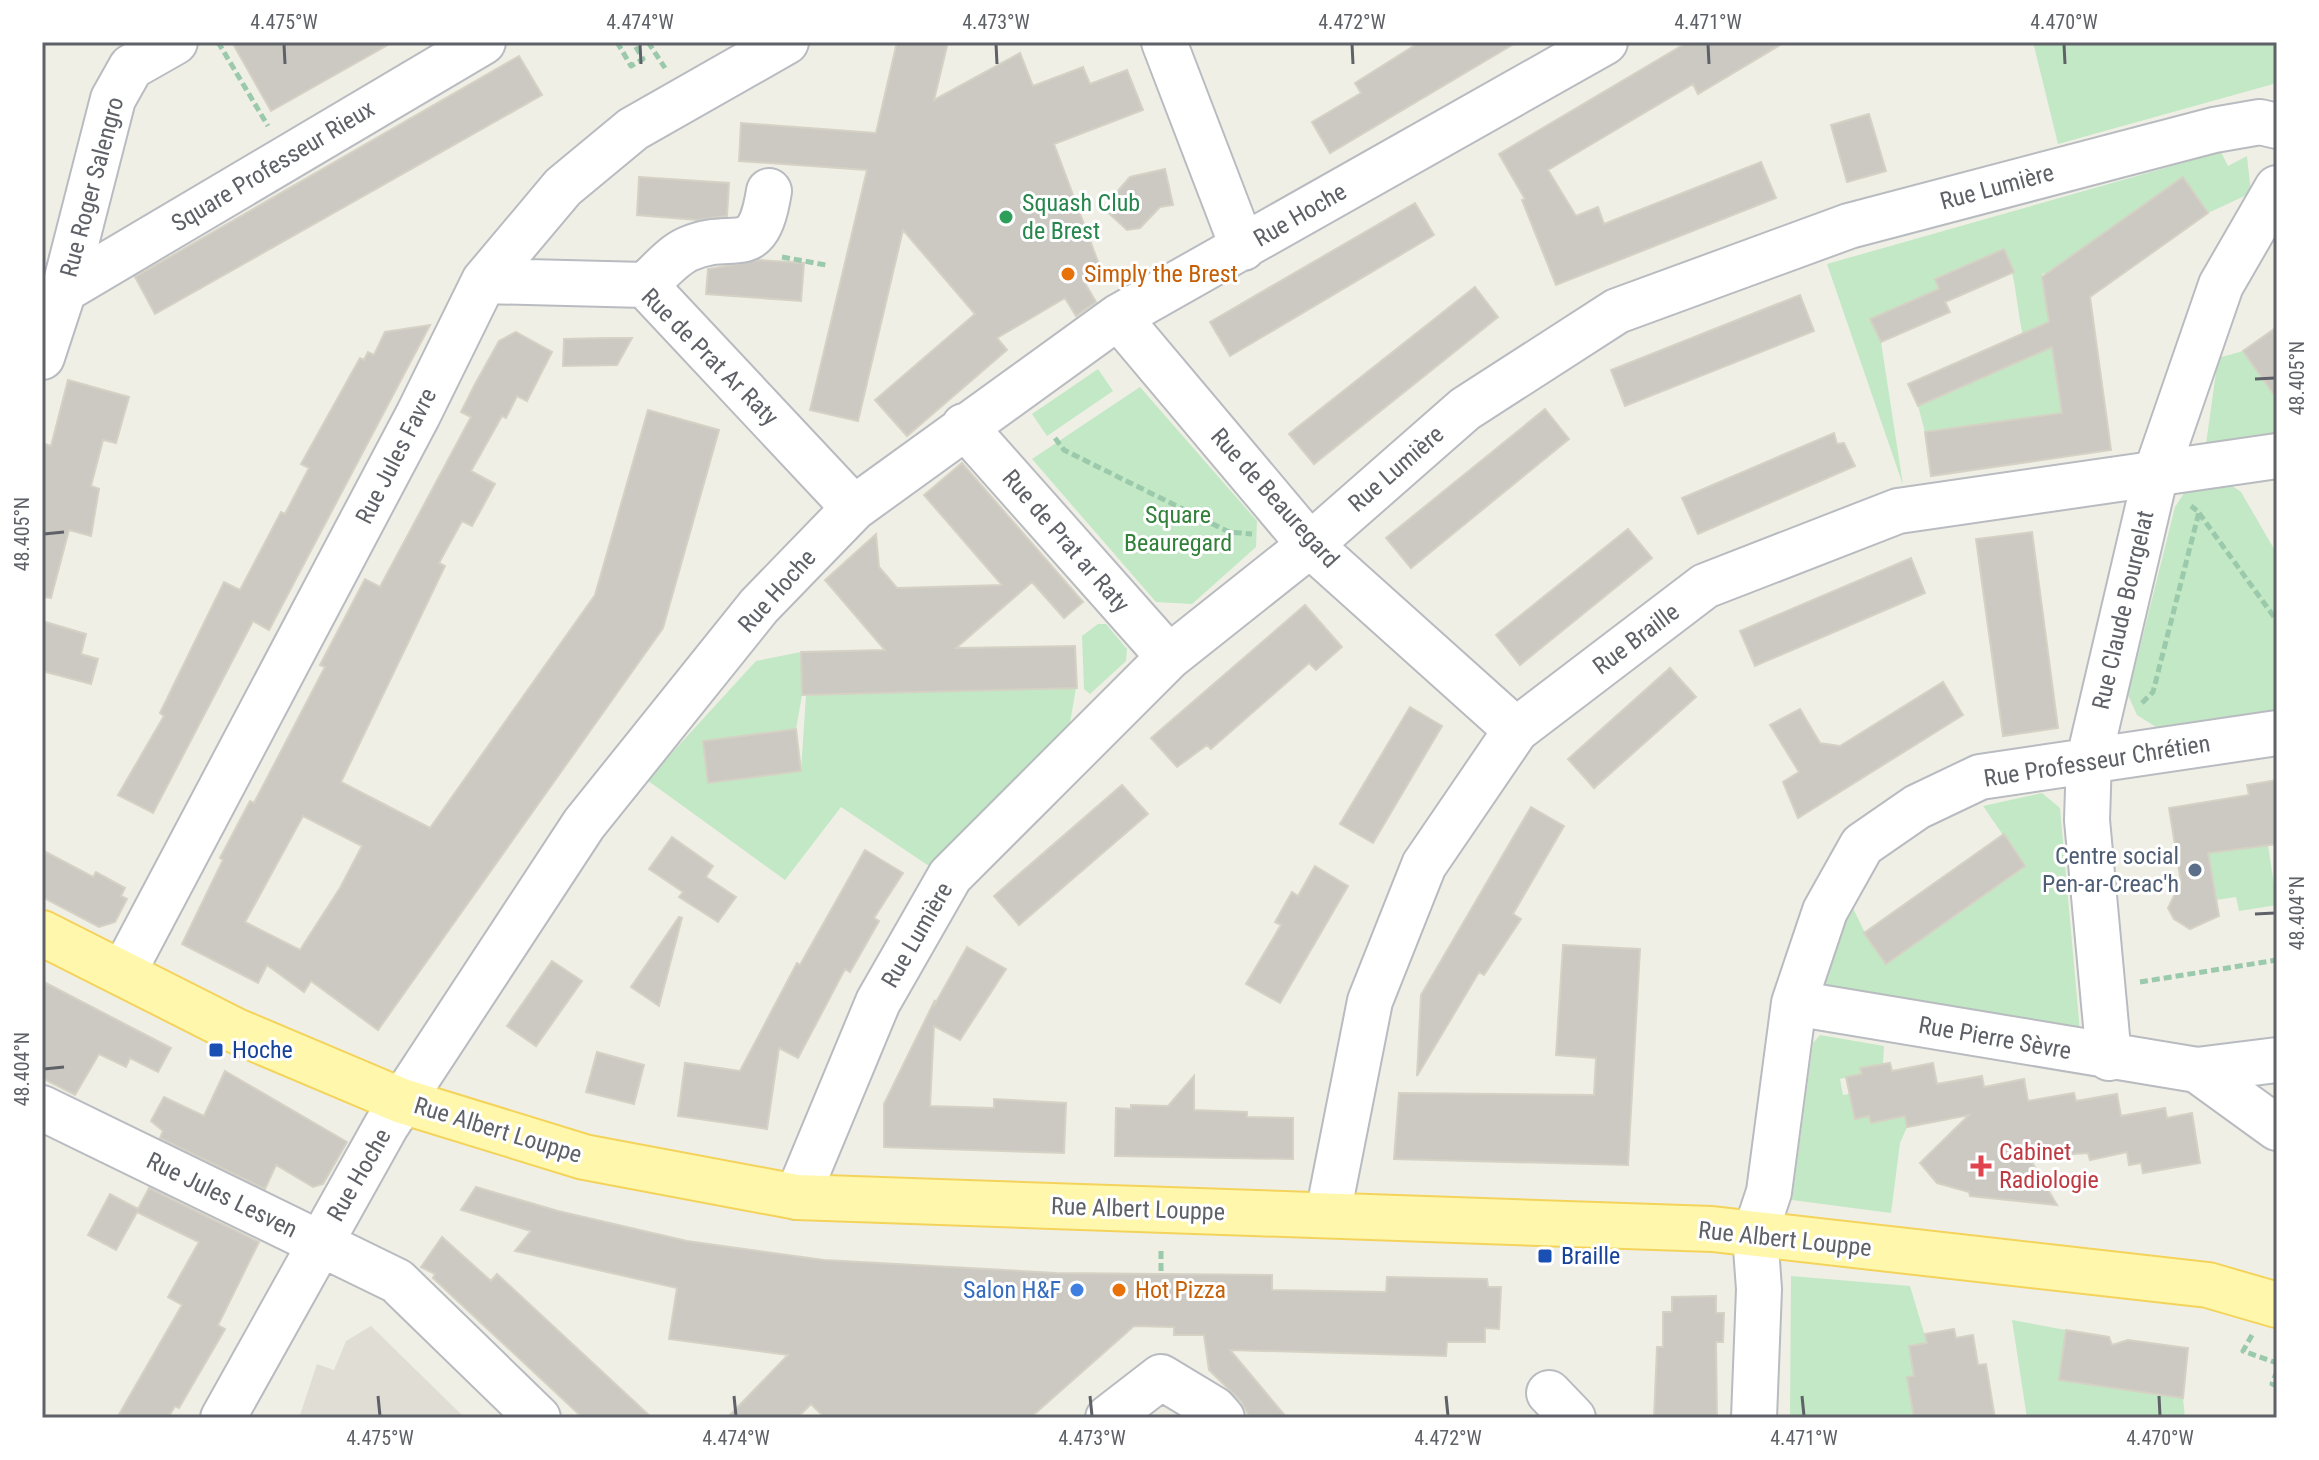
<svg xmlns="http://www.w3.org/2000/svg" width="2319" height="1460" font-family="'Roboto Condensed',sans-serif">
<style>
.education{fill:#e0ded4}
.green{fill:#c2e8c5}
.building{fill:#ccc9c3;stroke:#d5d1c4;stroke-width:2;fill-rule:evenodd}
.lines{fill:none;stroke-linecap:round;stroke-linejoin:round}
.minor-casing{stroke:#b8bbc0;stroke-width:48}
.major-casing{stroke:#f4d35b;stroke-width:48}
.path{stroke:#9bc9ab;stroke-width:5;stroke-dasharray:8 4;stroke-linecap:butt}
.minor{stroke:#fff;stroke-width:44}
.major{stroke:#fff7ac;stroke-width:44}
.ticks{fill:none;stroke:#5e6167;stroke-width:3}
.leisure-dot{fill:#2e9e5b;stroke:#fff;stroke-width:3}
.food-dot{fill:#e8710a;stroke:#fff;stroke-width:3}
.service-dot{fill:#5c6f8a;stroke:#fff;stroke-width:3}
.transit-dot{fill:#1a4fb4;stroke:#fff;stroke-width:3}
.health-dot{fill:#e0444e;stroke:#fff;stroke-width:3}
.shop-dot{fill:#3f7fe0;stroke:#fff;stroke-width:3}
.labels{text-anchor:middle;stroke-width:6;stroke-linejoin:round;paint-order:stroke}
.street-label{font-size:24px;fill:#5e6167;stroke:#fff}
.leisure-label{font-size:24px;fill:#27864d;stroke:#fff;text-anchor:start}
.food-label{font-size:24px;fill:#c56008;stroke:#fff;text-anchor:start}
.park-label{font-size:24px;fill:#32813a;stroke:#fff}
.service-label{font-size:24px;fill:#4e5e75;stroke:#fff;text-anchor:end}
.transit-label{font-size:24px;fill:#164399;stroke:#fff;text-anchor:start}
.health-label{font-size:24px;fill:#be3a42;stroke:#fff;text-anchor:start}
.shop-label{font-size:24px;fill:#366cbe;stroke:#fff;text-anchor:end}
.neatline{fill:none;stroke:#5e6167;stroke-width:3}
.ticks-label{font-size:20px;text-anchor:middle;fill:#5e6167}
</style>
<rect width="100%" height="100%" fill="#f0efe6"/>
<path class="education" d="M371 1326 465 1418H299L317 1364 334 1370 346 1341Z"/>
<path class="green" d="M2033 42H2277V83L2058 144Z
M2221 152 2228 166 2247 156 2251 193 2208 213 2183 178 2052 272 2042 274 2062 413 1925 432 1918 406 2030 357C2015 322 2020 284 2004 249L1935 278 1939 289 1871 319 1881 342 1903 485 1827 264Z
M2243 351 2266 384 2277 377V434L2206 444 2218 358Z
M1098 369 1113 391 1047 436 1032 414Z
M1140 387 1257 521 1256 547 1192 604 1156 602 1032 459Z
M2228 483 2241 492 2277 554V709L2156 727 2137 715 2128 695 2175 507 2186 490Z
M1098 624H1106L1127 649 1126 661 1090 694 1084 689 1082 636Z
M801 652 802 695 796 729 703 741 709 783 801 771 806 695 1076 688 1070 723 935 870 841 807 785 880 647 780 756 661Z
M2042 793 2060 808 2080 1032 1821 988 1830 954 1852 906 1865 933 1887 964 2025 867 1983 806Z
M2268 845 2277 905 2239 911 2236 897 2216 900 2208 853Z
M1820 1035 1884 1046 1883 1064 1861 1068 1862 1074 1840 1079 1843 1095 1849 1094 1855 1119 1869 1116 1871 1123 1905 1116 1907 1127 1900 1143 1891 1213 1792 1200 1813 1043Z
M1791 1276 1910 1286 1927 1343 1909 1346 1914 1376 1907 1378 1914 1418H1790Z
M2012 1320 2066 1330 2059 1380 2183 1398 2185 1418H2027Z"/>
<path class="building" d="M232 42H393L271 111Z
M897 42H948L934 100 1020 53 1033 86 1083 67 1090 84 1127 70 1143 110 1054 144 1103 275 1086 285 1096 302 1076 316 1065 298 997 338 1007 350 907 436 875 400 975 314 903 230 858 421 810 410 867 170 739 161 741 123 876 133Z
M1420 42H1517L1330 153 1312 122 1361 93 1355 83Z
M1688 42H1785L1698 94 1693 84 1548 170 1576 216 1598 207 1604 224 1761 162 1776 198 1556 285 1522 200 1525 199 1499 154Z
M519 56 542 95 155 314 135 277Z
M1869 114 1886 171 1847 182 1831 125Z
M1165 169 1173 205 1160 207 1140 228 1127 230 1103 208 1130 177Z
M639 177 729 183 727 216 697 220 637 215Z
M2183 177 2208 213 2090 297 2111 450 1931 476 1925 432 2062 413 2052 347 1918 406 1908 384 2049 322 2042 277Z
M1415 203 1434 235 1230 356 1210 322Z
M2004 249 2014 272 1945 302 1950 312 1881 342 1870 319 1939 289 1935 279Z
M759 260 804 263 801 301 706 294 708 269Z
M1475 287 1498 317 1314 464 1289 434Z
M1800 295 1814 331 1625 406 1611 370Z
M430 325 269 630 253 621 153 813 118 795 164 716 160 713 224 582 240 590 281 512 285 514 309 468 301 464 360 358 364 360 368 352 374 355 385 332Z
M2277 327V399L2243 351Z
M516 332 552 352 527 401 517 396 506 418 502 416 471 471 495 484 472 526 462 521 439 563 445 566 341 782 430 828 595 595 648 410 719 430 663 628 378 1030 311 981 304 992 267 965 258 983 182 944 223 860 220 858 250 801 254 803 325 667 320 665 365 579 380 587 471 417 461 412 474 386 499 341ZM303 816 362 846 340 888 300 950 245 922Z
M605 338H632L617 365 563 366 564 339Z
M68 380 129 397 116 443 103 440 91 486 99 489 91 536 69 530 51 598 42 597V443L51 446Z
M1545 409 1569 439 1411 568 1386 538Z
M1834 433 1837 444 1844 443 1855 466 1698 534 1682 498Z
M962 463 1083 602 1064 618 1032 582 956 648 1075 646 1077 688 802 695 801 652 885 650 825 580 876 534 879 567 897 588 1002 585 924 495Z
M1628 529 1652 558 1520 665 1496 635Z
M2032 532 2058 728 2003 736 1976 539Z
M1911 558 1925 593 1755 666 1740 631Z
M1305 605 1342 647 1316 670 1309 663 1211 749 1207 745 1177 767 1151 738Z
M42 621 86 634 81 654 98 659 91 684 42 671Z
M1670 668 1696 697 1594 788 1568 759Z
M1943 682 1963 715 1798 818 1783 782 1799 772 1770 725 1800 709 1820 743 1840 746Z
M1410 707 1442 726 1373 843 1340 824Z
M796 729 801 771 708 783 703 741Z
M2277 780V844L2208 853 2219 916 2190 929 2174 919 2168 908 2181 882 2169 808 2249 795 2247 785Z
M1122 785 1148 814 1019 925 994 896Z
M1531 807 1564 826 1513 914 1521 919 1484 975 1479 972 1417 1076 1421 995Z
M2004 834 2025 866 1886 964 1864 933Z
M672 837 713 866 706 877 736 897 718 922 679 897 683 892 649 869Z
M42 850 93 877 96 872 125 888 121 896 127 899 115 922 99 927 42 897Z
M865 850 903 873 874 918 879 921 850 972 845 969 798 1058 779 1048 767 1129 678 1116 685 1063 740 1071 797 963 800 965Z
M1315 866 1348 886 1280 1003 1246 984 1281 925 1275 922 1292 892 1298 896Z
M679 917 682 918 659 1006 631 987Z
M1563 945 1640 949 1628 1165 1394 1159 1399 1093 1594 1095 1596 1058 1556 1055Z
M967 947 1006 969 960 1040 934 1026 930 1106 994 1108V1099L1066 1103 1064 1153 884 1147V1104L935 1000V1004Z
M552 961 582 981 536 1046 507 1026Z
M42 981 171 1048 158 1072 130 1058 126 1067 99 1054 75 1095 42 1078Z
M597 1052 644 1065 634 1104 586 1092Z
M1890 1063 1892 1071 1933 1063 1937 1084 1982 1076 1984 1087 2024 1079 2028 1101 2074 1093 2076 1101 2117 1094 2121 1116 2165 1108 2167 1118 2192 1113 2200 1163 2143 1173 2141 1163 2129 1165 2127 1152 2090 1160 2088 1153 2029 1157 2057 1205 1970 1196 1969 1192 1937 1183 1920 1163 1969 1115 1907 1127 1905 1116 1871 1123 1869 1116 1855 1119 1846 1077 1862 1074 1860 1068Z
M225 1071 347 1142 323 1184 313 1187 276 1165 265 1189 160 1138 163 1131 151 1121 164 1097 204 1116Z
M1194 1076V1110L1247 1112V1117L1293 1118V1159L1115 1156 1116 1108 1131 1109V1105L1168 1106Z
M476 1187 558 1211 687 1241 824 1260 1056 1273 1272 1275V1290L1386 1292 1387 1277 1487 1279 1488 1287H1501L1499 1329 1485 1328V1342H1447L1446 1356 1230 1350 1287 1418H1250L1241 1401 1209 1370 1204 1335H1174V1327L1134 1326 1030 1418H825L811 1404 797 1418H727L788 1355 669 1339 677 1288 515 1251 531 1231 461 1210Z
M149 1188 259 1242 218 1325 225 1329 179 1408 175 1406 168 1418H117L182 1305 168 1297 199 1242 137 1212 116 1250 88 1235 110 1194 138 1209Z
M442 1237 491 1281 497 1274 652 1418H583L433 1278 435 1274 421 1267Z
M1716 1296V1313H1724L1723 1342H1716L1717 1418H1654L1657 1347H1663V1312H1672V1297Z
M1954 1329 1956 1338 1973 1335 1978 1365 1986 1364 1995 1418H1914L1907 1377 1914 1376 1909 1346 1927 1343 1925 1334Z
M2066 1330 2109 1337 2112 1345 2128 1340 2188 1348 2183 1398 2059 1380Z"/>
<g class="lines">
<defs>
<path id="minor" d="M1164 42 1243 248
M484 281 645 285 854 508
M645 285C658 274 672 256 688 249 735 228 757 265 769 191
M64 290 483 42
M1118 317 1310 545 1516 730
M42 357 64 290 113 99 131 67 175 42
M964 426 1169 657
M123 973 418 415 484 281 563 187 633 129 786 42
M1794 1003 2197 1070 2277 1128
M2109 1058 2087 820 2089 759 2156 473 2221 285 2277 188
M2197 1070 2277 1060
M42 1108 397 1281 538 1418
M797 1197 878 1002 950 876 1169 657 1310 545 1465 409 1617 311 1849 226 2214 130 2260 122 2277 126
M1328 1214 1370 1001 1424 865 1516 730 1705 586 1898 511 2277 456
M1549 1393 1573 1418
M223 1418 386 1126 584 824 759 606 854 508 1118 317 1605 42
M1108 1418 1161 1377 1214 1409 1222 1418
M1754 1418 1759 1289 1755 1234 1769 1192 1794 1003 1825 911 1862 845 1917 807 1980 777 2277 733"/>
<path id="major" d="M42 933 234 1030 402 1101 584 1157 797 1197 1712 1229 2208 1285 2277 1305"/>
</defs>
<use href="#minor" class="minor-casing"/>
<use href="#major" class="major-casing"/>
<path class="path" d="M218 42 268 126
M617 42 631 66 643 59 633 42
M648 42 665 68
M782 257 826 265
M1055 438 1064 450 1229 532 1252 534
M2199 513 2277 621
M2142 703 2153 692 2199 512 2191 506
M2140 982 2277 960
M1161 1271V1248
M2252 1335 2243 1351 2277 1363
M2277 1371 2272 1384 2277 1386"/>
<use href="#minor" class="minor"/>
<use href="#major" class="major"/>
</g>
<path class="ticks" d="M284 44 285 64M640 44 641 64M996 44 997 64M1352 44 1353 64M1708 44 1709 64M2064 44 2065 64M2255 379 2275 378M44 534 64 532M2255 914 2275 913M44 1069 64 1067M378 1396 380 1416M734 1396 736 1416M1090 1396 1092 1416M1446 1396 1448 1416M1802 1396 1804 1416M2159 1396 2160 1416"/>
<circle class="leisure-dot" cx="1006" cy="217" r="8"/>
<g class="food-dot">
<circle cx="1068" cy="274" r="8"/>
<circle cx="1119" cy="1290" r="8"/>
</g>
<circle class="service-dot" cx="2195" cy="870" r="8"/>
<g class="transit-dot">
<rect x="208" y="1042" width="16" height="16" rx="4"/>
<rect x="1537" y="1248" width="16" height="16" rx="4"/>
</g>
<path class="health-dot" d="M1977 1154h8v8h8v8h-8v8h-8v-8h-8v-8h8z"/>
<circle class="shop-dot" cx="1077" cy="1290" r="8"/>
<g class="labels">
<g class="street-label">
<text transform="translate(273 166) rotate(-31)" y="8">Square Professeur Rieux</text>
<text transform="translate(92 187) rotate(-75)" y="8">Rue Roger Salengro</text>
<text transform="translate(1997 187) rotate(-15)" y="8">Rue Lumière</text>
<text transform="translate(1300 215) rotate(-30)" y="8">Rue Hoche</text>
<text transform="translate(710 357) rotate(45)" y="8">Rue de Prat Ar Raty</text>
<text transform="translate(396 456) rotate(-63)" y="8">Rue Jules Favre</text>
<text transform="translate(1396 469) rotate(-41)" y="8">Rue Lumière</text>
<text transform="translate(1275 498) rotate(48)" y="8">Rue de Beauregard</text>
<text transform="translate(1066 541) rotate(49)" y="8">Rue de Prat ar Raty</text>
<text transform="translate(777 591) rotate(-48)" y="8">Rue Hoche</text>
<text transform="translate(2123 610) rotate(-77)" y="8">Rue Claude Bourgelat</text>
<text transform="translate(1636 639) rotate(-37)" y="8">Rue Braille</text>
<text transform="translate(2097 761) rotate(-9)" y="8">Rue Professeur Chrétien</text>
<text transform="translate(917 935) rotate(-60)" y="8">Rue Lumière</text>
<text transform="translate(1995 1038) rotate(10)" y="8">Rue Pierre Sèvre</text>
<text transform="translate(498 1130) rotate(17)" y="8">Rue Albert Louppe</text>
<text transform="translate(359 1175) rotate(-60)" y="8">Rue Hoche</text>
<text transform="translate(222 1195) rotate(26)" y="8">Rue Jules Lesven</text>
<text transform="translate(1138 1209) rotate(2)" y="8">Rue Albert Louppe</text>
<text transform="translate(1785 1239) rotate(6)" y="8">Rue Albert Louppe</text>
</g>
<g class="leisure-label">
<text x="1022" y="211">Squash Club<tspan x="1022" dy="28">de Brest</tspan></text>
</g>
<g class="food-label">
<text x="1084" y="282">Simply the Brest</text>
<text x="1135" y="1298">Hot Pizza</text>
</g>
<g class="park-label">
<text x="1178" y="523">Square<tspan x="1178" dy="28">Beauregard</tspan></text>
</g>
<g class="service-label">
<text x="2179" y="864">Centre social<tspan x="2179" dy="28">Pen-ar-Creac'h</tspan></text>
</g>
<g class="transit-label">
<text x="232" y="1058">Hoche</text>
<text x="1561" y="1264">Braille</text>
</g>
<g class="health-label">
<text x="1999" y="1160">Cabinet<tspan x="1999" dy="28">Radiologie</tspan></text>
</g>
<g class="shop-label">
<text x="1061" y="1298">Salon H&amp;F</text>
</g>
</g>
<rect width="2319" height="1460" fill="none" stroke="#ffffff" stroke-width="88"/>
<rect x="44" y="44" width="2231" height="1372" class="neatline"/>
<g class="ticks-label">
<text x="284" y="29">4.475°W</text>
<text x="640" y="29">4.474°W</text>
<text x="996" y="29">4.473°W</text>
<text x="1352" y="29">4.472°W</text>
<text x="1708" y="29">4.471°W</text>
<text x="2064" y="29">4.470°W</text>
<text transform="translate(2297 378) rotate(-90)" y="7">48.405°N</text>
<text transform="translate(22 534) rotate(-90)" y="7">48.405°N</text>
<text transform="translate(2297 913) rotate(-90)" y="7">48.404°N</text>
<text transform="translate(22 1069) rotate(-90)" y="7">48.404°N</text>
<text x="380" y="1445">4.475°W</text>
<text x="736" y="1445">4.474°W</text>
<text x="1092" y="1445">4.473°W</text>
<text x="1448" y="1445">4.472°W</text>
<text x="1804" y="1445">4.471°W</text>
<text x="2160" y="1445">4.470°W</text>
</g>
</svg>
